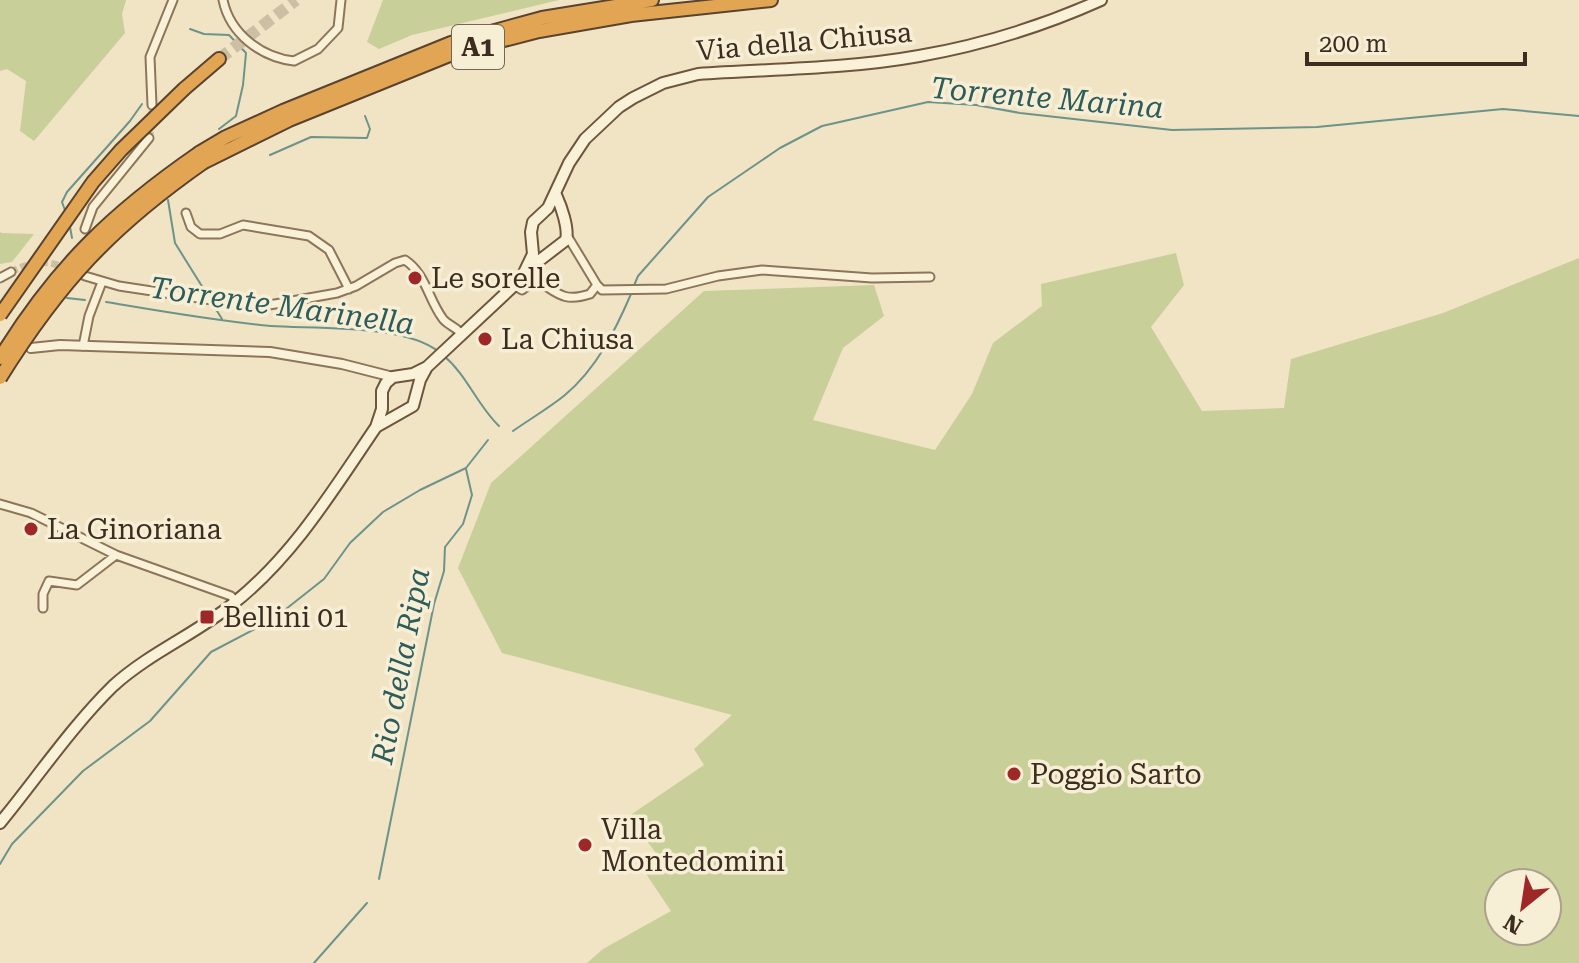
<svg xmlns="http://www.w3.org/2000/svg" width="1579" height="963" font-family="'Roboto Serif',serif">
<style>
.green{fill:#c8cf99;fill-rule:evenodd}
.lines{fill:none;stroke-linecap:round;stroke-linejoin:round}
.stream{stroke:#6d938a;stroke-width:2}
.minor-tunnel{stroke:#ccbfa4;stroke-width:7;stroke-dasharray:7 3.5;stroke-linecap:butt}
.motorway-tunnel{stroke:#ccbfa4;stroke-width:12;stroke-dasharray:12 6;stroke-linecap:butt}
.minor-casing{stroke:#8d755a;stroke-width:11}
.tertiary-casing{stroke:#8d755a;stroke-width:12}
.secondary-casing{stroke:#6e563d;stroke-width:14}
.motorway-casing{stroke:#5a432e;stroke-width:16}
.minor{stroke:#faf1d9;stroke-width:7}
.tertiary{stroke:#faf1d9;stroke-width:8}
.secondary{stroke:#faf1d9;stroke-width:10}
.motorway{stroke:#e2a554;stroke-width:12}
.motorway-bridge-casing{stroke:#5a432e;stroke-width:16;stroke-linecap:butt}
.motorway-bridge{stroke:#e2a554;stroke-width:12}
.poi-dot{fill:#9e2827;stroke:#f7eed6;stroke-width:3}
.labels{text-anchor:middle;stroke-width:7;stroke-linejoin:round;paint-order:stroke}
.shield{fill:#f7eed6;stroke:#746756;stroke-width:2}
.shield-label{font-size:26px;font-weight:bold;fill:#3c2d1f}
.street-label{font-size:28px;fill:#3c2d1f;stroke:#f7eed6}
.poi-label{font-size:28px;fill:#3c2d1f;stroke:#f7eed6;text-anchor:start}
.water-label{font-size:30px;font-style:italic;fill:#2d5c5a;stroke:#f7eed6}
</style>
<rect width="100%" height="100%" fill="#f0e4c5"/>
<path class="green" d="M0 0H126L122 14 125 33 34 141 20 131 26 81 7 69 0 71Z
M383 0H559L412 35 379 49 367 42Z
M0 232 2 233 34 234 12 262 0 264Z
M1176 253 1184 285 1151 327 1202 411 1284 408 1291 359 1443 313 1579 258V963H587L603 949 671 911 642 868 658 856 629 816 704 765 694 749 732 715 502 653 458 568 491 483 704 291 874 285 884 316 843 348 813 420 935 450 972 394 993 343 1042 306 1041 284ZM1499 883H1547V931H1499Z"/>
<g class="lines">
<path class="stream" d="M190 29 204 34 229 35 246 53 243 85 236 116 219 129
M270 155 311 137 367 138 370 129 365 116
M168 200 175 243 208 296
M66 213 62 202 67 192 130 121 142 104
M70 227 72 238
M633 288 638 276 708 197 780 148 822 126 928 102 976 105 1020 113 1172 130 1317 127 1503 109 1579 116
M67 298 85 300
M106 302C160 311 216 321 271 326 314 329 405 324 439 352
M214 306 222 319
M444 356C467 375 477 405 499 426
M513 431C530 419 549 408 565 395 597 368 615 331 631 294
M0 864 12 844 83 771 150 721 211 652 272 620 324 579 350 543 383 512 420 490 466 468 488 440
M379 879 434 604 444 571 445 547 463 524 472 495 466 469
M314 963 367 903"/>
<path class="minor-tunnel" d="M149 138 152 125V105
M11 272C32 261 46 259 68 269"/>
<path class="motorway-tunnel" d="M219 59 296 0"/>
<defs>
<path id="minor" d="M223 0C230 34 261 57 294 61L318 49 338 28 341 0
M152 105 150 57 173 0
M186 213 191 227 200 234H220L243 225 309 236 329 250 349 289
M85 229 93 207 149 138
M568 237 597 285 602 290 666 289 718 276 762 270 872 278 930 277
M85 276 119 286 258 307 337 293 356 286 395 263 405 260C426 274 428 299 443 319 449 326 457 327 462 335
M0 278 11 272
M515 286 522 290 536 280C557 292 562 303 590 294L597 285
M83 346 89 316 102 282
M0 504 31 513 116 555 231 596 236 602
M43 608V594L49 581 77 585 116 555"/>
<path id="tertiary" d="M31 348 60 345 270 352 342 364 393 377"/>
<path id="secondary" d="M527 270 566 240C569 228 561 206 556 195
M376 427 413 406 420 380 427 367
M0 823C36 779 73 725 113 686 149 653 196 634 234 603 294 555 333 490 376 427L382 409V391L386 383 393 377 413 374 427 367 521 279 533 254 531 232 533 222 548 208 569 163 585 139 619 107 633 98 663 83 698 74C771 69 847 69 919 56 982 45 1043 26 1101 0"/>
<path id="motorway" d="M184 89 219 59
M199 153 226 137 283 111 451 43 542 18 652 0
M204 162 289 120 457 52 539 31 631 15 771 0"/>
</defs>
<use href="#minor" class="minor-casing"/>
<use href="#tertiary" class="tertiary-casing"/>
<use href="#secondary" class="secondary-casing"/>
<use href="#motorway" class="motorway-casing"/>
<use href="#minor" class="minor"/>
<use href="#tertiary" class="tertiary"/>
<use href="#secondary" class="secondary"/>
<use href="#motorway" class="motorway"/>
<defs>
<path id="motorway-bridge" d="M0 315 93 182 121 150 184 89
M0 358C56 267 112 213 199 153
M0 378C60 282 111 227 204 162"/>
</defs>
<use href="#motorway-bridge" class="motorway-bridge-casing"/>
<use href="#motorway-bridge" class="motorway-bridge"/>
</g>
<g class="poi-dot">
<circle cx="415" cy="278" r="8"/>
<circle cx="485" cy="339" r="8"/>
<circle cx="31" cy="529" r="8"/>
<rect x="199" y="609" width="16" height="16" rx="4"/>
<circle cx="1014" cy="774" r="8"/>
<circle cx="585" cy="845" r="8"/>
</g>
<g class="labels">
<rect class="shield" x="452" y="25" width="52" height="44" rx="6"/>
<g class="shield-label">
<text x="478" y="56">A1</text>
</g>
<g class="street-label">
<text transform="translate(804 41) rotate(-5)" y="10">Via della Chiusa</text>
</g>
<g class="poi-label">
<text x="431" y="288">Le sorelle</text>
<text x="501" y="349">La Chiusa</text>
<text x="47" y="539">La Ginoriana</text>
<text x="223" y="627">Bellini 01</text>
<text x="1030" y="784">Poggio Sarto</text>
<text x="601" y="839">Villa<tspan x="601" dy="32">Montedomini</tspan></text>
</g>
<g class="water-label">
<text transform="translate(1047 98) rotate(5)" y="10">Torrente Marina</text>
<text transform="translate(282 306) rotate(8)" y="10">Torrente Marinella</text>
<text transform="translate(401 666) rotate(-79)" y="10">Rio della Ripa</text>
</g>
</g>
<g transform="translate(1523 907) rotate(210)"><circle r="38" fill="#f7eed6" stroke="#aca18d" stroke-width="2"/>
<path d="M0-6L14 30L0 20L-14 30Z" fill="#9e2827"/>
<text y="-12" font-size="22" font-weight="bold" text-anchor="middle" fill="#3c2d1f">N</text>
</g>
<path d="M1307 52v12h218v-12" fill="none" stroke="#3c2d1f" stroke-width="4"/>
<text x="1319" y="52" font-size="24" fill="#3c2d1f" stroke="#f7eed6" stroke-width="6" paint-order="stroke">200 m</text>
</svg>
